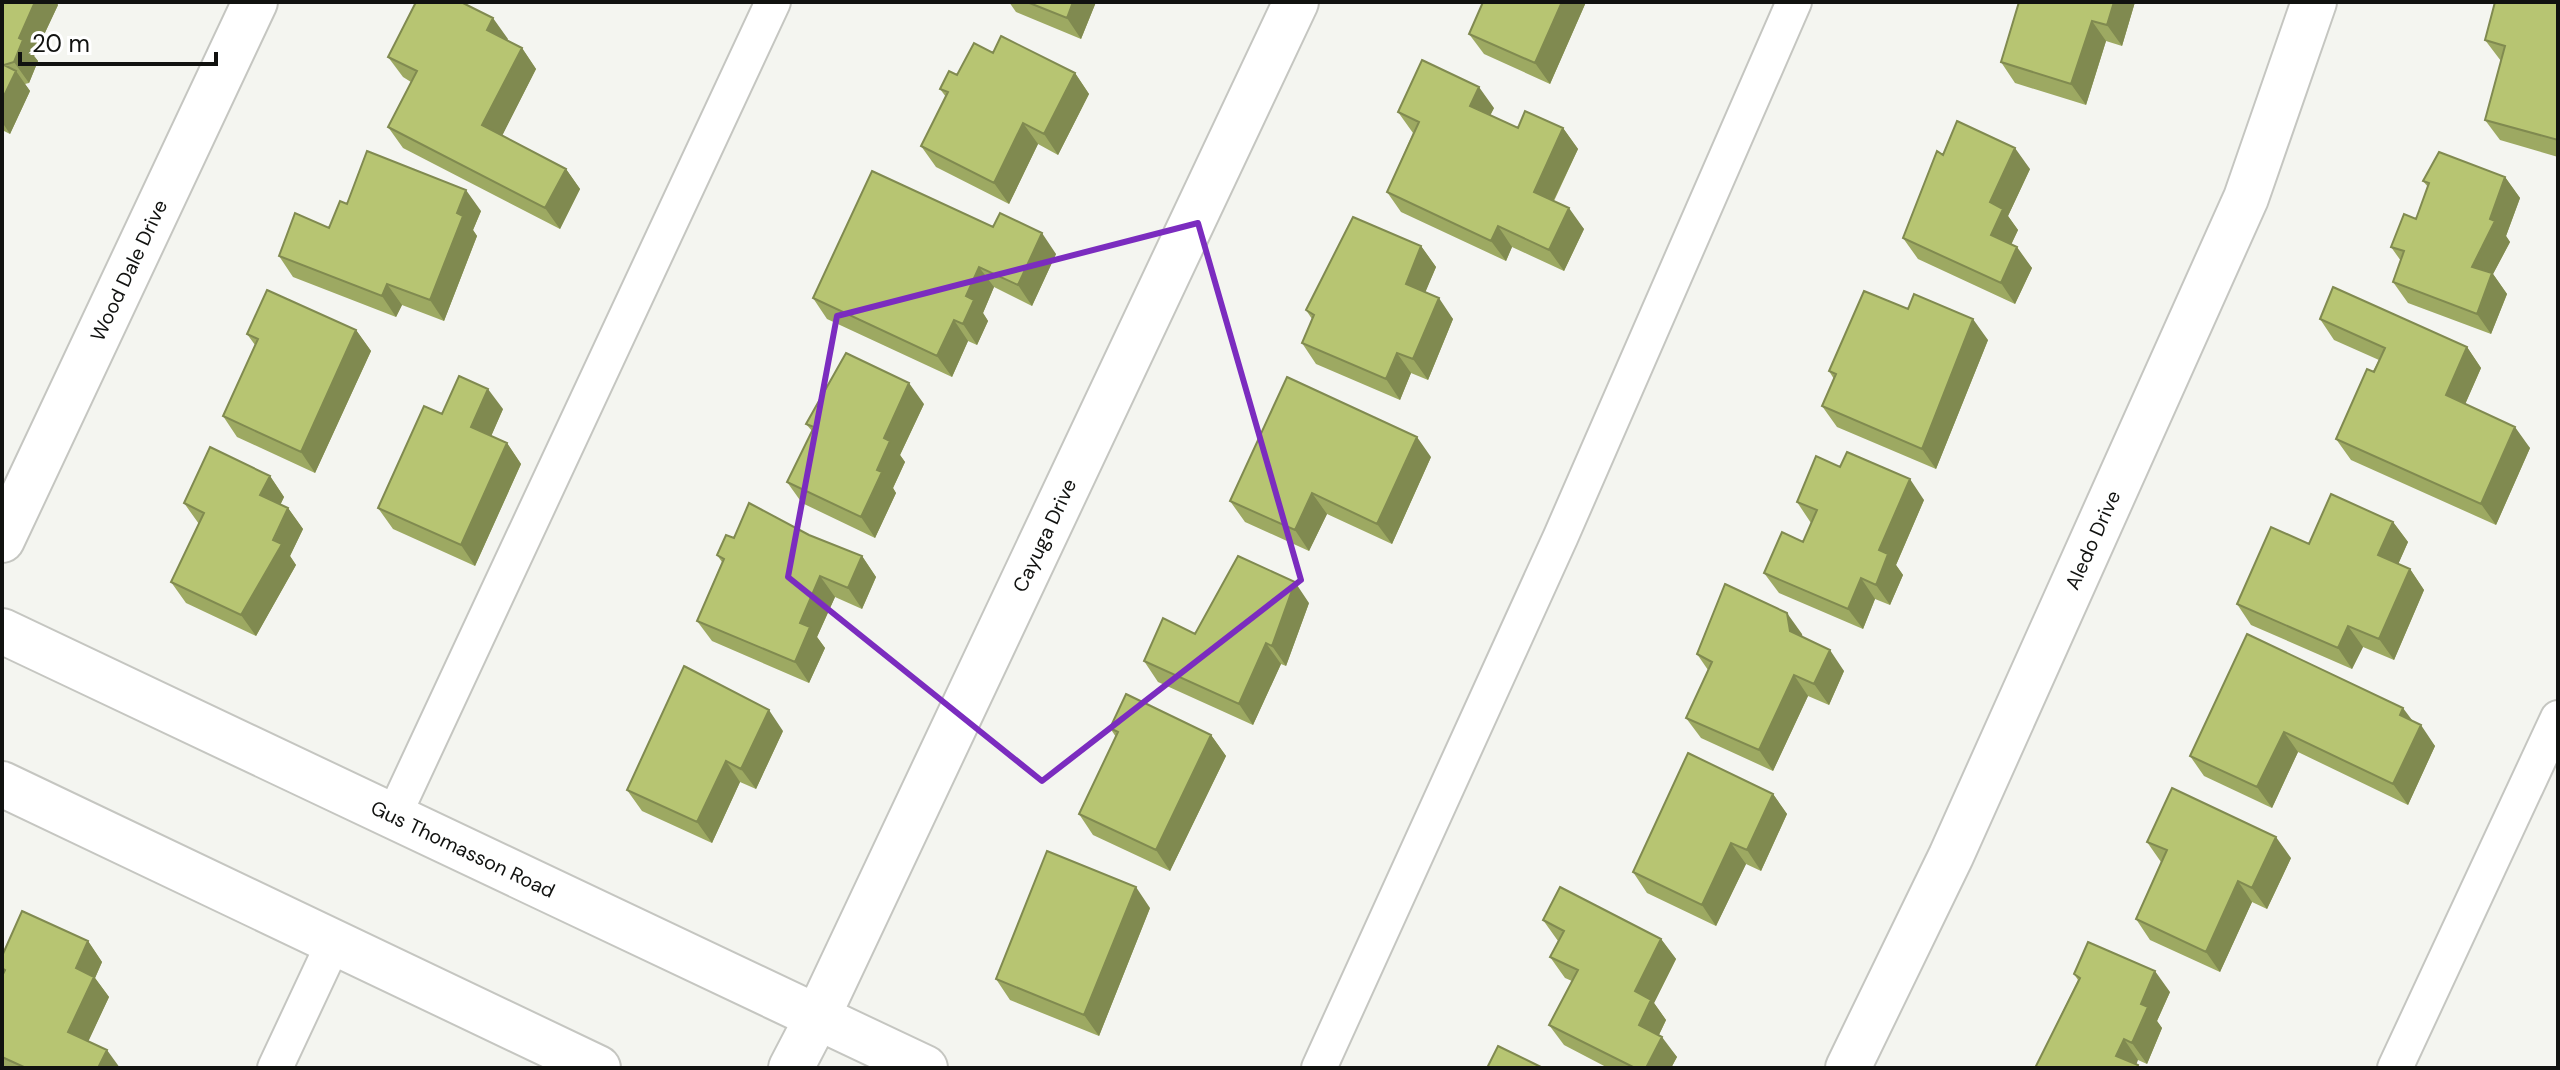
<svg xmlns="http://www.w3.org/2000/svg" width="2560" height="1070" font-family="'DM Sans',sans-serif">
<style>
.lines{fill:none;stroke-linecap:round;stroke-linejoin:round}
.service-casing{stroke:#c5c6c1;stroke-width:38}
.minor-casing{stroke:#c5c6c1;stroke-width:48}
.secondary-casing{stroke:#c5c6c1;stroke-width:48}
.service{stroke:#fff;stroke-width:34}
.minor{stroke:#fff;stroke-width:44}
.secondary{stroke:#fff;stroke-width:44}
.wall{fill:#9da962}
.shaded-wall{fill:#808a50}
.building{fill:#b7c572;stroke:#808a50;stroke-width:2}
.marked{fill:none;stroke:#7b2cbf;stroke-width:6;stroke-linejoin:round}
.labels{text-anchor:middle;stroke-width:6;stroke-linejoin:round;paint-order:stroke}
.street-label{font-size:20px;fill:#111210;stroke:#fff}
</style>
<rect width="100%" height="100%" fill="#f4f5f0"/>
<g class="lines">
<defs>
<path id="service" d="M393 817 773 2
M275 1068 334 942
M1319 1068 1561 536 1794 2
M2395 1068 2558 718"/>
<g id="minor">
<path id="s1" d="M2 540 255 2"/>
<path id="s2" d="M791 1068 817 1018 1296 2"/>
<path id="s3" d="M1848 1068 1951 856 2246 198 2314 2"/>
</g>
<g id="secondary">
<path id="s4" d="M2 631 925 1068"/>
<path d="M2 784 598 1068"/>
</g>
</defs>
<use href="#service" class="service-casing"/>
<use href="#minor" class="minor-casing"/>
<use href="#secondary" class="secondary-casing"/>
<use href="#service" class="service"/>
<use href="#minor" class="minor"/>
<use href="#secondary" class="secondary"/>
</g>
<path class="wall" d="M2 2H56L58 5 34 56 38 61 29 83 25 84 30 91 10 134 2 130Z
M1009 2H1096L1081 39 1016 12Z
M1586 2 1550 84 1484 54 1469 34Z
M2135 2 2122 46 2106 41 2086 105 2015 83 2001 62Z
M2558 2V157L2500 140 2485 120 2501 61 2485 40Z
M508 39 507 40 522 48 536 69 502 135 566 169 580 189 560 229 403 148 388 127 411 82 403 77 388 57Z
M993 53 1075 73 1089 94 1058 155 1038 144 1009 204 936 167 921 146 946 97 940 89 957 75Z
M1494 108 1490 115 1518 128H1563L1578 149 1554 201 1584 229 1564 271 1512 247 1506 261 1401 212 1387 192 1413 133 1398 112Z
M1943 155 2030 169 2008 216 2018 230 2011 244 2032 268 2015 304 1918 259 1903 238Z
M2505 177 2520 198 2506 236 2510 242 2493 274 2507 294 2491 334 2408 303 2393 282 2401 261 2391 247 2416 219 2428 187 2423 181Z
M347 204 481 211 473 230 477 236 444 321 402 305 396 317 293 277 279 256 329 228Z
M993 227 1056 254 1032 306 994 287 983 313 988 321 977 345 968 341 952 377 827 319 813 298Z
M1421 246 1436 267 1425 292 1453 319 1428 380 1411 373 1400 400 1316 364 1302 343 1312 319 1306 310Z
M1908 309 1988 340 1936 469 1837 427 1822 406 1834 379 1829 371Z
M2320 319 2467 347 2481 368 2465 404 2530 448 2496 525 2351 460 2336 439 2379 360 2334 340Z
M356 330 371 351 315 473 237 437 223 416 255 345 247 334Z
M924 404 900 455 905 462 893 488 896 493 875 538 802 503 787 482 812 431 806 424Z
M503 409 491 436 507 443 521 464 475 566 393 529 378 508 442 414Z
M1431 457 1392 544 1327 514 1309 551 1245 522 1230 501Z
M1840 467 1924 500 1896 565 1903 575 1890 605 1875 599 1863 629 1779 593 1764 573 1803 542 1811 523 1797 502Z
M270 476 284 497 280 505 288 508 303 529 290 556 296 565 256 636 186 603 171 582 199 524 184 503Z
M2393 522 2408 542 2398 564 2410 569 2424 590 2394 660 2363 647 2352 669 2251 625 2237 604 2309 544Z
M809 535 862 556 876 577 862 609 835 597 817 637 825 648 809 683 712 641 697 621 722 562 717 555Z
M1309 603 1286 666 1281 664 1253 725 1158 682 1144 661 1195 634Z
M1802 634V637L1844 671 1829 705 1808 696 1773 771 1701 738 1686 718 1708 670 1697 654Z
M2247 634 2413 722 2435 746 2408 805 2298 752 2272 808 2204 776 2190 756Z
M1110 728 1211 735 1226 756 1170 871 1093 835 1079 814 1116 737Z
M783 731 756 789 740 782 712 843 642 811 627 790Z
M1773 794 1787 814 1761 871 1746 864 1716 926 1647 893 1633 872Z
M2147 842 2291 858 2267 909 2252 902 2220 972 2150 940 2136 919 2161 862Z
M1150 908 1099 1036 1010 1000 996 979Z
M1543 920 1661 939 1676 959 1654 1003 1666 1020 1659 1035 1677 1057 1671 1068H1608L1564 1045 1549 1025 1572 981 1565 978 1550 957 1558 941Z
M88 941 102 962 95 978 109 997 88 1041 120 1068H2V976L3 974 2 972V956Z
M2074 974 2170 992 2157 1021 2162 1028 2147 1064 2138 1060 2035 1068 2078 980Z"/>
<path class="shaded-wall" d="M35 2H56L58 5 34 56 38 61 29 83 14 62 19 38Z
M1073 2H1096L1081 39 1067 18Z
M1562 2H1586L1550 84 1535 63Z
M2114 2H2135L2122 46 2107 25Z
M493 18 508 39 501 51 487 30Z
M2092 21 2106 41 2086 105 2071 84Z
M522 48 536 69 497 146 482 125Z
M16 71 30 91 10 134 2 122V100Z
M1075 73 1089 94 1058 155 1044 134Z
M1479 87 1494 108 1485 126 1470 106Z
M1023 123 1038 144 1009 204 994 183Z
M1563 128 1578 149 1548 212 1534 192Z
M2015 148 2030 169 2008 216 2018 230 2006 256 1991 235 1990 202Z
M566 169 580 189 560 229 545 208Z
M2505 177 2520 198 2506 236 2510 242 2493 274 2507 294 2491 334 2477 314 2472 267Z
M466 190 481 211 473 230 477 236 444 321 430 300 457 213Z
M1569 208 1584 229 1564 271 1549 250Z
M1498 226 1512 247 1506 261 1491 241Z
M1042 233 1056 254 1032 306 1018 285Z
M1421 246 1436 267 1420 305 1406 284Z
M2017 247 2032 268 2015 304 2001 283Z
M979 267 994 287 983 313 988 321 977 345 963 324 966 296Z
M387 284 402 305 396 317 382 296Z
M1439 298 1453 319 1428 380 1413 359Z
M1973 319 1988 340 1936 469 1922 449Z
M954 320 968 341 952 377 937 356Z
M356 330 371 351 315 473 301 452Z
M2467 347 2481 368 2460 416 2446 395Z
M1397 353 1411 373 1400 400 1386 379Z
M909 383 924 404 900 455 905 462 893 488 896 493 875 538 861 517 877 470 884 438Z
M488 389 503 409 486 448 471 427Z
M2515 427 2530 448 2496 525 2481 504Z
M1417 437 1431 457 1392 544 1377 524Z
M507 443 521 464 475 566 461 545Z
M270 476 284 497 275 516 260 495Z
M1910 479 1924 500 1896 565 1903 575 1890 605 1876 585 1879 550Z
M1312 493 1327 514 1309 551 1295 530Z
M288 508 303 529 290 556 296 565 256 636 241 615Z
M2393 522 2408 542 2393 576 2378 555Z
M862 556 876 577 862 609 848 588Z
M2410 569 2424 590 2394 660 2379 639Z
M820 576 835 597 817 637 825 648 809 683 795 662 800 623Z
M1861 578 1875 599 1863 629 1848 609Z
M1295 582 1309 603 1286 666 1272 646Z
M1787 613 1802 634 1805 652 1790 631Z
M2348 626 2363 647 2352 669 2338 648Z
M1266 643 1281 664 1253 725 1239 704Z
M1830 650 1844 671 1829 705 1814 684Z
M1794 675 1808 696 1773 771 1759 750Z
M2403 708 2418 728 2400 715Z
M769 710 783 731 756 789 741 769Z
M2421 725 2435 746 2408 805 2393 784Z
M2284 732 2298 752 2272 808 2257 787Z
M1211 735 1226 756 1170 871 1156 850Z
M726 761 740 782 712 843 697 822Z
M1773 794 1787 814 1761 871 1747 850Z
M2276 837 2291 858 2267 909 2252 888Z
M1731 843 1746 864 1716 926 1702 905Z
M2238 881 2252 902 2220 972 2206 952Z
M1136 887 1150 908 1099 1036 1084 1015Z
M1661 939 1676 959 1654 1003 1666 1020 1654 1045 1639 1025 1635 991Z
M88 941 102 962 95 978 109 997 83 1053 68 1032 76 968Z
M2155 971 2170 992 2157 1021 2162 1028 2147 1064 2132 1043 2141 1004Z
M1662 1037 1677 1057 1671 1068H1646Z
M2124 1039 2138 1060 2135 1068 2116 1056Z
M107 1050 120 1068H98Z"/>
<path class="building" d="M2 2H35L19 38 23 40 14 62 4 65 16 71 2 100Z
M416 2H461L493 18 487 30 522 48 482 125 566 169 545 208 388 127 417 71 388 57Z
M1027 2H1073L1067 18Z
M1483 2H1562L1535 63 1469 34Z
M2019 2H2114L2107 25 2092 21 2071 84 2001 62Z
M2495 2H2558V140L2485 120 2505 46 2485 40Z
M1001 36 1075 73 1044 134 1023 123 994 183 921 146 948 92 940 89 949 71 957 75 974 43 993 53Z
M1422 60 1479 87 1470 106 1518 128 1525 111 1563 128 1534 192 1569 208 1549 250 1498 226 1491 241 1387 192 1419 122 1398 112Z
M1957 121 2015 148 1990 202 2003 209 1991 235 2017 247 2001 283 1903 238 1937 151 1943 155Z
M367 151 466 190 457 213 463 216 430 300 387 284 382 296 279 256 295 213 329 228 340 201 347 204Z
M2439 152 2505 177 2490 219 2495 221 2472 267 2492 273 2477 314 2393 282 2404 251 2391 247 2404 214 2416 219 2429 183 2423 181Z
M872 171 993 227 1000 213 1042 233 1018 285 979 267 966 296 974 300 963 324 954 320 937 356 813 298Z
M1353 217 1421 246 1406 284 1439 298 1413 359 1397 353 1386 379 1302 343 1314 315 1306 310Z
M2333 287 2467 347 2446 395 2515 427 2481 504 2336 439 2367 369 2374 372 2385 348 2320 319Z
M267 290 356 330 301 452 223 416 258 339 247 334Z
M1864 291 1908 309 1914 294 1973 319 1922 449 1822 406 1836 374 1829 371Z
M846 353 909 383 884 438 890 441 877 470 882 472 861 517 787 482 814 427 806 424Z
M459 376 488 389 471 427 507 443 461 545 378 508 424 406 442 414Z
M1287 377 1417 437 1377 524 1312 493 1295 530 1230 501Z
M210 447 270 476 260 495 288 508 273 540 282 544 241 615 171 582 204 513 184 503Z
M1847 452 1910 479 1879 550 1888 554 1876 585 1861 578 1848 609 1764 573 1782 532 1803 542 1817 510 1797 502 1816 456 1840 467Z
M2331 494 2393 522 2378 555 2410 569 2379 639 2348 626 2338 648 2237 604 2271 527 2309 544Z
M749 503 809 535 862 556 848 588 820 576 800 623 810 627 795 662 697 621 724 559 717 555 726 535 734 538Z
M1238 556 1295 582 1272 646 1266 643 1239 704 1144 661 1163 618 1195 634Z
M1725 584 1787 613 1790 631 1830 650 1814 684 1794 675 1759 750 1686 718 1712 662 1697 654Z
M2247 634 2403 708 2400 715 2421 725 2393 784 2284 732 2257 787 2190 756Z
M684 666 769 710 741 769 726 761 697 822 627 790Z
M1126 694 1211 735 1156 850 1079 814 1118 732 1110 728Z
M1688 753 1773 794 1747 850 1731 843 1702 905 1633 872Z
M2172 788 2276 837 2252 888 2238 881 2206 952 2136 919 2167 850 2147 842Z
M1047 851 1136 887 1084 1015 996 979Z
M1560 887 1661 939 1635 991 1651 1000 1639 1025 1662 1037 1646 1068H1635L1549 1025 1578 970 1550 957 1564 931 1543 920Z
M22 911 88 941 76 968 94 977 68 1032 107 1050 98 1068H26L2 1057V976L5 970 2 968V956Z
M2088 942 2155 971 2141 1004 2148 1007 2132 1043 2124 1039 2116 1056 2138 1065 2137 1068H2035L2080 978 2074 974Z
M1498 1046 1543 1068H1487Z"/>
<path class="marked" d="M1198 223 1301 580 1042 781 788 577 837 316Z"/>
<g class="labels">
<g class="street-label">
<text dy="7" stroke="none"><textPath href="#s1" startOffset="298">Wood Dale Drive</textPath></text>
<text dy="7" stroke="none"><textPath href="#s2" startOffset="590">Cayuga Drive</textPath></text>
<text dy="7" stroke="none"><textPath href="#s3" startOffset="582">Aledo Drive</textPath></text>
<text dy="7" stroke="none"><textPath href="#s4" startOffset="510">Gus Thomasson Road</textPath></text>
</g>
</g>
<rect width="2560" height="1070" fill="none" stroke="#111210" stroke-width="8"/>
<path d="M20 52v12h196v-12" fill="none" stroke="#111210" stroke-width="4"/>
<text x="32" y="52" font-size="24" fill="#111210" stroke="#ffffff" stroke-width="6" paint-order="stroke">20 m</text>
</svg>
